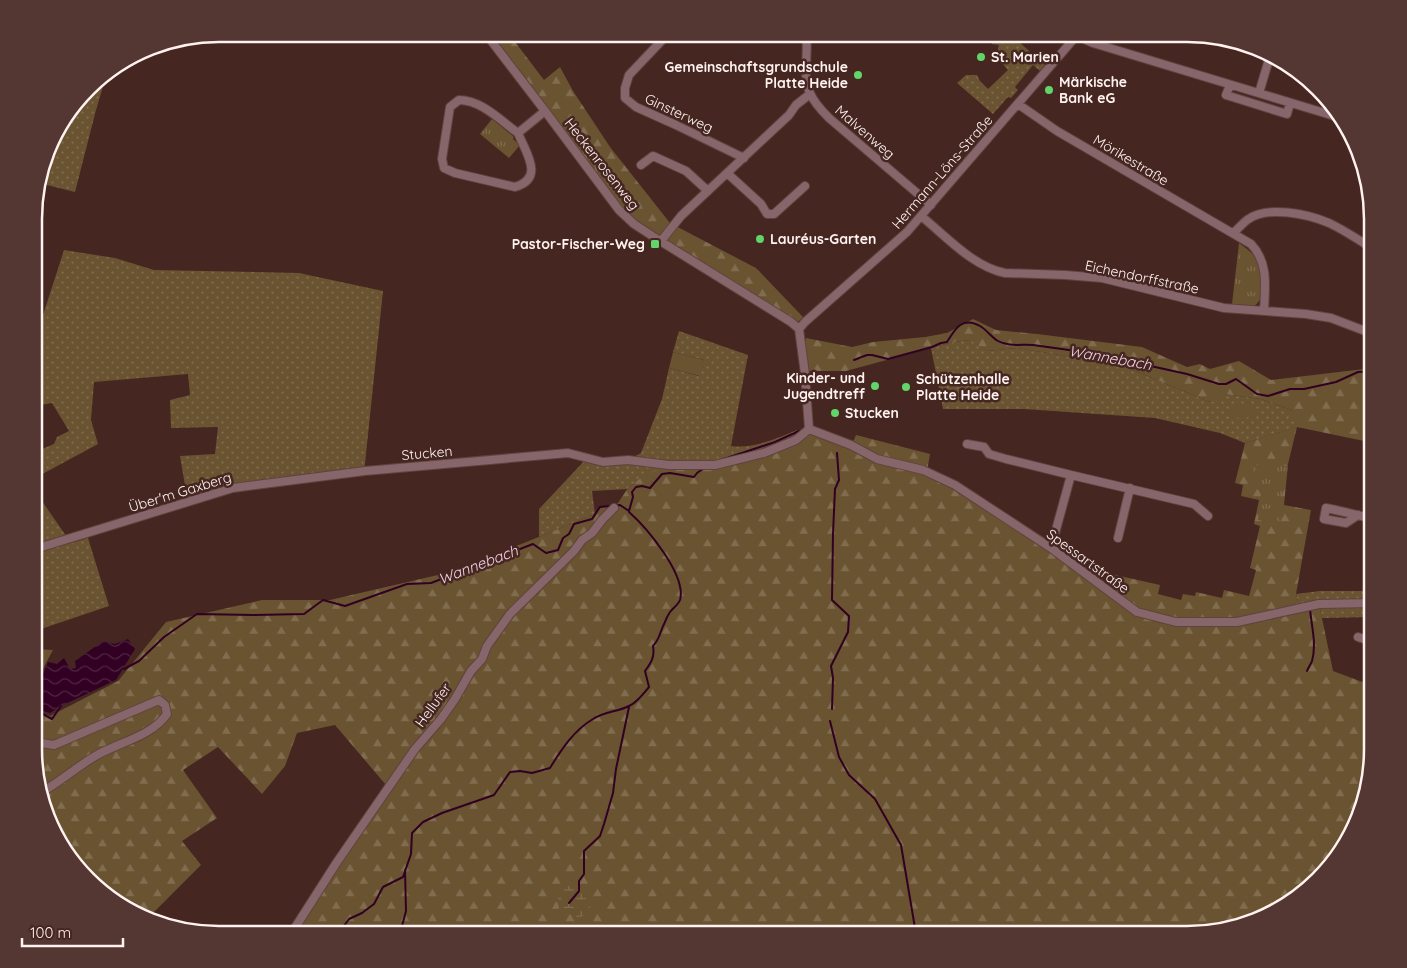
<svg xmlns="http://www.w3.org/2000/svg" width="1407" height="968" font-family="Quicksand,sans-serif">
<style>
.grass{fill:url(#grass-dots)}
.forest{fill:url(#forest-firs)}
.wetland{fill:url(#wetland-marsh)}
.park{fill:url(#park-tufts)}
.garden{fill:#6a5331}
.water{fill:url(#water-waves)}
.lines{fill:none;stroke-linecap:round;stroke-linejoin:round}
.stream{stroke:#310023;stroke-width:2}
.minor-casing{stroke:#5f433e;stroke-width:10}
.minor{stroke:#86656b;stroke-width:8}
.poi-dot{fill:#61d46a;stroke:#452621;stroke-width:2}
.labels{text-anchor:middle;stroke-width:5;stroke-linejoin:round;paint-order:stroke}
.poi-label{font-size:14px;font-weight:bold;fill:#fff2f0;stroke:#452621;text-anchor:start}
.street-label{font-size:14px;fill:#fff2f0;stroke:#452621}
.water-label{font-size:15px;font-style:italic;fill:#f5cfe6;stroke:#452621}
.rim{fill:none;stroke:#fff2f0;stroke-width:2.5}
</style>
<defs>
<pattern id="grass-dots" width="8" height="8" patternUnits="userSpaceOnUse" patternTransform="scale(1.25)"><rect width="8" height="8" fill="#6a5331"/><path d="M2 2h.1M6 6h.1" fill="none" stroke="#806c4f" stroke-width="1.8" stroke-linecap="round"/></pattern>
<pattern id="forest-firs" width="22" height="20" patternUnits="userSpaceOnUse" patternTransform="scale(1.25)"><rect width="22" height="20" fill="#6a5331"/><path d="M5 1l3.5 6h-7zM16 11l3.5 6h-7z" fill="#806c4f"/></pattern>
<pattern id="wetland-marsh" width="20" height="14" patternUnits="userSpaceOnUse" patternTransform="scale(1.25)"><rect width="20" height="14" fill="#6a5331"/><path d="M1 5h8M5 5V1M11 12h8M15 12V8" fill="none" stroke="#806c4f"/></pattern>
<pattern id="park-tufts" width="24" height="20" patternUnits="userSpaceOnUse" patternTransform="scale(1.25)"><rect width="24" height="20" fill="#6a5331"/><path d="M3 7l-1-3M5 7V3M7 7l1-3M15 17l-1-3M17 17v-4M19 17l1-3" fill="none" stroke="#806c4f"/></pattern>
<pattern id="water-waves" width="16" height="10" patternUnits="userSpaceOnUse" patternTransform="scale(1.25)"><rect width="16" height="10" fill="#310023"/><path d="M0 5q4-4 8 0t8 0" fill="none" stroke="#502643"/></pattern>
</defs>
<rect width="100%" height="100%" fill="#452621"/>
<path class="grass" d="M994 34H1010L1045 65 1040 71 1033 65 1015 87 1018 90 1011 98 1008 97 993 114 957 83 966 75H977L980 81 988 89 1008 70 1000 61V59L996 56 999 45 992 44Z
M107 73 96 110 75 192 39 183 53 137 97 80Z
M64 250 115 258 154 270 299 273 383 291 364 473 233 489 188 503 180 456 215 454 218 427 171 428 170 400 190 395 188 374 94 382 91 420 98 444 35 478V452L54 444 57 437 69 431 52 403 35 406V340Z
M679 331 748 355 731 446C754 449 777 438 797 430L799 434 795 438 715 465 638 480 627 489 592 491 595 514 539 537V509L587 458 628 460 641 453 662 399 669 368 699 376 704 360 673 352Z
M971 340 987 351 1017 348 1121 365 1210 402 1224 394 1261 399 1291 410 1297 427 1245 443 1220 433 1155 418 1024 409H943L931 348 953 342Z
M35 491 71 543 88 538 109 606 35 631Z
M1320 591H1373V617L1322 618 1319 604 1300 609 1296 594Z"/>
<path class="forest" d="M489 34H509L544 80 560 67 573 91 610 147 670 223 756 268 803 317 798 322 643 226 621 208Z
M973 319 996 330 1037 334 1142 347 1187 367 1200 364 1210 369 1239 361 1271 380 1373 368V408H1371L1364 441 1297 427 1288 464 1284 505 1311 510 1296 594 1300 609 1319 604 1333 671 1373 686V761L1363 809 1335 862 1270 915 1188 934H286L335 859 386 785 335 725 297 733 285 766 262 794 218 747 183 770 217 818 182 841 201 865 148 918 106 896 59 842 35 773V712L50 716 118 681 166 622 262 600H330L455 571 595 514 600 507 614 506 618 503 628 488 638 480 647 474 669 465H715L764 453 809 429 851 447 856 435 930 454 927 472 955 485 1104 586 1111 574 1160 585 1158 594 1181 600 1183 594 1195 596 1196 592 1222 598 1224 590 1249 596 1256 570 1250 568 1260 526 1254 524 1259 500 1241 496 1243 485 1235 483 1245 443 1296 427 1291 410 1261 399 1224 394 1220 402H1210L1121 365 1017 348 987 351 970 340 953 342 846 371H808L804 345 806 338 852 347 873 342 925 337 947 333Z
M35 649 53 650 47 661 39 677 40 691 37 710H35Z"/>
<path class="wetland" d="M567 885 583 894 591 906 585 915 578 918 559 909 557 892Z"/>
<path class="park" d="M492 119 514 137 513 139 520 145 509 158 480 134Z
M1239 243C1247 249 1260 258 1262 269 1263 275 1262 283 1261 289 1261 297 1261 301 1254 306L1232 304Z
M1251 465 1287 466 1281 503 1280 523 1258 520 1261 494Z"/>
<path class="garden" d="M673 352 704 360 700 376 669 368Z
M1230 405H1254L1255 417 1230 418Z"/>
<path class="water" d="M128 639 135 649 116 680 61 706 50 713 39 710 41 679 48 662 57 664 64 658 70 669 76 668 75 661 103 641 115 644Z"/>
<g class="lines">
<path class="stream" d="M854 360 867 355H872L888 359 932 347 941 343 947 342C955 329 962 316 980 326 987 330 991 337 998 341 1009 347 1021 344 1033 345L1134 359 1146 365 1187 374 1219 384H1226L1236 379 1257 394 1268 396 1290 389H1304L1336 382 1358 372 1373 371
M715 462 775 442 799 431
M124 669 139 661 164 637 197 614 253 615 304 614 323 600 345 606 407 584 431 583 533 544 546 553 558 550 563 538 569 534 574 524 592 519 600 507 620 505 629 511 633 497 632 492 636 487 642 486 650 488 662 474 670 473 694 477 697 473 704 468
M1307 671C1308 668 1311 664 1312 661 1317 643 1311 625 1310 608
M832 709 833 678 831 666 848 632 849 616 832 600 833 534 835 489 839 480 837 453
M35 713 39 712 52 719 61 706
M830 721 839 757 849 775 875 799 901 845 916 934
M569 903 579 891V881L584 874V851L600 836 604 824 613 793 616 769 629 707
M338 934 349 919 362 913 374 904 383 887 403 877 411 854 412 833 423 822 442 813 494 795 510 772 520 771 532 773 550 768C561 750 574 730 593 719 605 711 618 712 629 706 637 703 643 694 649 687L645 671C651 663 655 657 653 646 660 639 660 631 665 622 666 619 668 615 670 612 673 608 678 605 680 600 687 575 646 527 629 512
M395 934 402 926 406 911 405 870"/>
<defs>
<path id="minor" d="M486 34 545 111 619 210 634 224 657 239 791 322 799 329
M668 34 629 75 625 88V98L636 107 676 125 744 158
M806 34C809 53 802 75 810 93 814 103 822 111 829 118L931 205
M1079 34 1086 40 1093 43 1341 118
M1230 85 1226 95 1287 114 1290 103
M1259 93 1270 56
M1018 104 1057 131 1251 244C1269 263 1265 287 1264 311
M518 133C526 153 545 178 515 187L455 173 444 168 442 159 450 107 459 100C481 100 500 120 518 133L545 111
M641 165 653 156 686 171 708 191
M727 173 761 204 767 214H774L805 186
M921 216C946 236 973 267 1005 273L1065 275 1102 278 1224 308 1306 314 1331 318 1373 334
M1233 233C1238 229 1242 224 1247 220 1267 205 1308 214 1329 223 1344 230 1359 240 1373 249
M661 241 681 216 789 115 796 105 810 94
M809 429 851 445 877 459 923 470 955 485 1051 548 1137 612 1176 622H1237L1319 604 1373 603
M809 429 805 374 799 329 805 322 907 232 1078 34
M967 444 984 447 989 454 1006 459 1071 475
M1358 515 1346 523 1324 519 1326 508C1342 511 1357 515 1373 519
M1118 538 1130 488
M1051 548 1071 475 1194 504 1208 516
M35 549 233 488 365 471 568 453 603 462 628 460 669 465H715L764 453 796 440 809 429
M1358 637 1367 640 1373 646
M35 742 54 745 159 700 165 705 167 714C152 736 120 742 97 755 78 766 61 781 42 792
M291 934 337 862 415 749 441 719 455 699 471 671 482 659 487 646 510 614 574 551 582 540 592 533 602 520 614 508"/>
</defs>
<use href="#minor" class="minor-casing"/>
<use href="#minor" class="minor"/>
</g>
<g class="poi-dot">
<circle cx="981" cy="57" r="5"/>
<circle cx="858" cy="75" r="5"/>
<circle cx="1049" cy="90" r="5"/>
<circle cx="760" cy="239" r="5"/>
<rect x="650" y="239" width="10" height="10" rx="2.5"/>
<circle cx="875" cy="386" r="5"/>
<circle cx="906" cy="387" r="5"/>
<circle cx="835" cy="413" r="5"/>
</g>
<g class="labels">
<g class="poi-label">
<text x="991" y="62">St. Marien</text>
<text x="848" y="72" text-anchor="end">Gemeinschaftsgrundschule<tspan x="848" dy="16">Platte Heide</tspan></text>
<text x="1059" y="87">Märkische<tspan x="1059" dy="16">Bank eG</tspan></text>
<text x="770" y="244">Lauréus-Garten</text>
<text x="645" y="249" text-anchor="end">Pastor-Fischer-Weg</text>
<text x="865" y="383" text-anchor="end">Kinder- und<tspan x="865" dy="16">Jugendtreff</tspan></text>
<text x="916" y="384">Schützenhalle<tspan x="916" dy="16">Platte Heide</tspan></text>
<text x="845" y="418">Stucken</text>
</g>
<g class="street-label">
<text transform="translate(679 113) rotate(25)" y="5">Ginsterweg</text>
<text transform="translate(865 132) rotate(41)" y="5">Malvenweg</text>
<text transform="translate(1131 160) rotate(31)" y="5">Mörikestraße</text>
<text transform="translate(602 164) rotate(52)" y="5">Heckenrosenweg</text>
<text transform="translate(942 172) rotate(-49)" y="5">Hermann-Löns-Straße</text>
<text transform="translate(1142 277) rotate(12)" y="5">Eichendorffstraße</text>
<text transform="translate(427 453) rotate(-5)" y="5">Stucken</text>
<text transform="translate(180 492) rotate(-17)" y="5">Über'm Gaxberg</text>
<text transform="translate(1088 561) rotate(36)" y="5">Spessartstraße</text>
<text transform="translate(433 705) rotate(-54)" y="5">Hellufer</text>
</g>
<g class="water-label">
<text transform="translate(1110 358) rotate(10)" y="5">Wannebach</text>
<text transform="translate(478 565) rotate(-21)" y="5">Wannebach</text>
</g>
</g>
<path d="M0 0H1407V968H0ZM219 42H1187A177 177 0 0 1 1364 219V749A177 177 0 0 1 1187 926H219A177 177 0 0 1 42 749V219A177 177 0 0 1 219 42Z" fill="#543632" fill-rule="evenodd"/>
<path class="rim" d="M219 42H1187A177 177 0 0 1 1364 219V749A177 177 0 0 1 1187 926H219A177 177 0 0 1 42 749V219A177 177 0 0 1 219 42Z"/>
<path d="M22 938v8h101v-8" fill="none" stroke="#fff2f0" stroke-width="2.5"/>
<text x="30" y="938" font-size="15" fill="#fff2f0" stroke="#452621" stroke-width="4" paint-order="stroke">100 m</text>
</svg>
